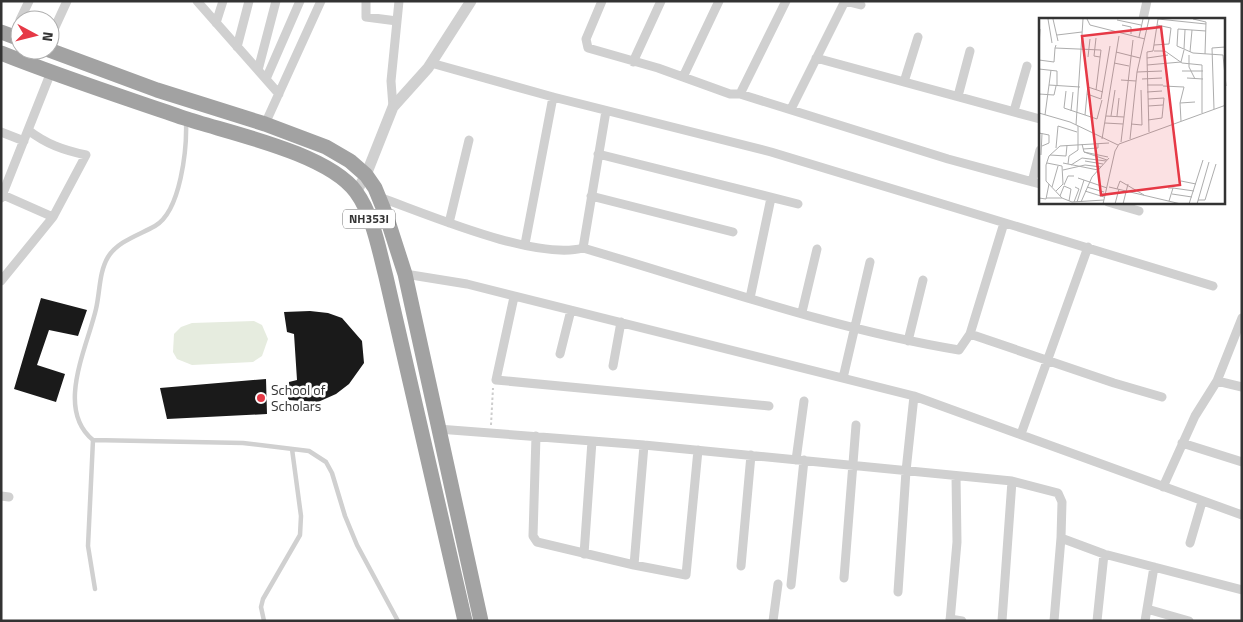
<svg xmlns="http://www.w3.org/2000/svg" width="1243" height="622" font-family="'Titillium Web',sans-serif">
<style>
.green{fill:#e6ecdf}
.building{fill:#1a1a1a}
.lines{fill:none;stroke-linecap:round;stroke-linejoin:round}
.path{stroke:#cdcdcd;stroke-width:2;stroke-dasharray:2.5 2.5;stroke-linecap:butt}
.service{stroke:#d0d0d0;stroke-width:4.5}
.minor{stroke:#d0d0d0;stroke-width:9}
.tertiary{stroke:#d0d0d0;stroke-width:11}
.trunk{stroke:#a2a2a2;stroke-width:15}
.poi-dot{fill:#e63946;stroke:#fff;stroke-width:2}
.labels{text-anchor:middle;stroke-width:5;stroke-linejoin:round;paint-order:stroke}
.shield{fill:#fff;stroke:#707070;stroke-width:1}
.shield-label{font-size:12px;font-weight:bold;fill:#333}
.poi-label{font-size:14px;fill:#333;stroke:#fff;text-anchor:start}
.inset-road{fill:none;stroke:#adadad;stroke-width:1}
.view{fill:#e63946;fill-opacity:0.15;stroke:#e63946;stroke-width:2.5}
.inset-edge{fill:none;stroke:#333;stroke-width:2.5}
</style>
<rect width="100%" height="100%" fill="#fff"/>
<path class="green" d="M254 321 262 325 268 339 262 356 253 362 192 365 177 359 173 352 174 334 181 327 192 323Z"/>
<path class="building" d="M41 298 87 310 78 336 49 330 37 365 65 374 56 402 14 389Z
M310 311 328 313 342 318 362 341 364 363 349 384 336 394 318 402 288 400 289 382 297 380 294 334 287 332 284 312Z
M266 379 267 414 167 419 160 388Z"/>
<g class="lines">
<path class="path" d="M491 425 493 388"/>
<path class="service" d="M186 121C187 148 181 211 155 226 139 235 118 241 108 257 99 272 100 292 96 309 87 348 55 409 93 440L243 443 309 451 326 462 332 473 345 516 357 545 398 621
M93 440 88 546 95 589
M264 621 261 607 263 599 300 535 301 516 292 449"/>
<path class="minor" d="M197 1 279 94
M366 1V17L397 21
M602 1 586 39 588 48 658 68 730 94H740
M786 1 740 94 948 159 1040 184
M845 1 861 5
M1143 19 1147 1
M20 20 29 1
M216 23 223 1
M50 38 67 1
M237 47 249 1
M816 58 1040 119
M633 62 661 1
M431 63 553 97 771 152 1213 286
M258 70 276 1
M683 77 719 1
M266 79 300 1
M904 82 918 37
M958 96 970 51
M393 107 391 81 399 1
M791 109 845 1
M1014 111 1027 66
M265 124 321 1
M1 132 24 141
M598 154 798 204
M1032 182 1040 150
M1 194 53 217
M591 196 733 232
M379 197C427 214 536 261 583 248L606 111
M1 198 51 72
M1108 202 1139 211
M449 223 469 140
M525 244 553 97
M583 248C707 284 831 329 959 350L970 334 1114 383 1162 397
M405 274 467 284 914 396 1242 515
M1 281 53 217 86 155C63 150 46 144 28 130
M514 297 496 380 769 406
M750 298 771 198
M802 312 817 249
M970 334 1004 223
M908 341 923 280
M560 354 571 310
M613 366 621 322
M843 378 870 262
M1217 381 1242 387
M438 429 644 445 1012 481 1058 493 1062 502 1061 538 1104 554 1242 590
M1021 434 1088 247
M536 436 533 536 537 542 634 565 686 575 698 450
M1182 443 1242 462
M796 460 804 401
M1163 487 1195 416 1217 381 1242 318
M1 496 9 497
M1190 543 1202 502
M584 554 592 441
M634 565 644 445
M741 566 751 455
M844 578 856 425
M791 585 804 460
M898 592 906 471 914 396
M1147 609 1189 621
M950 619 962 621
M773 621 778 584
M950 621 957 542 956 476
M1002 621 1012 481
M1054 621 1061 538
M1097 621 1104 554
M1145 621 1154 567"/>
<path class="tertiary" d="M356 192 366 175 393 107 428 68 471 1"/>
<path class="trunk" d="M1 32 20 39
M49 50 157 90 265 124 326 147 350 161 366 175 375 188 386 215 405 274 481 621
M1 53C61 77 123 97 184 118 229 133 328 153 356 192 373 215 379 250 386 277L465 621"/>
</g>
<circle class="poi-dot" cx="261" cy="398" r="5"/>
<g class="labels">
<rect class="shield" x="343" y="209.5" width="52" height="19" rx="4"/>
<g class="shield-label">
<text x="369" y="223">NH353I</text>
</g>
<g class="poi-label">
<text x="271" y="395">School of<tspan x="271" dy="16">Scholars</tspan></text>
</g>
</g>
<g transform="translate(1039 18)">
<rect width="186" height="186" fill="#fff"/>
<path class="inset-road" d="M9 1 13 25M14 1 19 23M48 1 51 7 106 21M119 1 167 6M154 1 167 4 166 36M78 2 102 7M83 7 92 9V16M167 13 139 11 138 28 154 35 184 37 187 68M18 17 43 14M100 19 104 1M57 20 55 38 61 39M17 27 16 30 62 32 57 72M115 27 130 26 132 10 118 7M0 29 1 11M145 31 146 12M115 33H126L143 45 163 47V95M77 34 101 40M151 34 153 12M150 37V49L156 61M49 39 51 21M108 40 129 37M0 42 15 44 16 30M75 45 90 48M108 47 142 44 145 32M0 51 18 53V68M143 53H164M98 54 123 53M148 60 164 61M103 61 123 60M82 62 97 63M10 67 41 69M49 67 48 76 62 81 71 28M108 67H124M124 68 145 69 141 85M49 69 64 74M27 73 25 90 58 101 63 82M108 74 123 73M0 76 15 77 17 68M109 81 125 80 123 100 109 102M109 88 124 87M175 91 173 30 186 29M32 93 34 74M0 95 31 104 79 127M6 97 12 52M46 97 48 76M67 98 85 99 82 124M72 98 76 72M78 98 80 80M85 99 94 22M142 103 141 85 156 84M66 105 84 106M92 106 103 107 102 72M37 107 44 1M110 114 108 40V34L114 33 119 1M0 115 10 117V125L3 128M63 121 80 18M91 121 98 54 110 1M43 126 45 134 69 139M17 130 19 108 38 114M44 131 59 130V126M45 134 68 142M2 137 3 115M11 137 27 138 28 127M46 143 64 146M8 145 23 148 24 166 17 173M24 145 59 152M29 146 30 138 39 132V108M32 147 43 140 67 143M24 152 46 147 62 149M39 160 68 170M142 163 157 166M25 167 29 158H35M13 169 19 148M48 169 65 174M70 169 142 186M129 170H134L130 183M134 170 155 173M78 171 81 163 105 177M46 173 65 179M133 176 153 179M21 178 25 168 32 171 30 183M0 180 7 181 10 166M7 180H23M65 182 33 184 23 180 7 163V147L10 138 21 128 70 125M159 182H166L177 146M35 184 40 171 36 169M38 184 45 162M42 184 53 159 70 140M64 186 76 133 80 126 187 87M76 186 80 171M84 186 89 166M150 186 164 142M158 186 170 144"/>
<path class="view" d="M122 9 141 167 62 177 43 18Z"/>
<rect width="186" height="186" class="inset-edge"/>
</g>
<rect width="1243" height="622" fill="none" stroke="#333333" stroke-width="5"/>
<g transform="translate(35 35) rotate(97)"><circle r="24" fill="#ffffff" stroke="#adadad"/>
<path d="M0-4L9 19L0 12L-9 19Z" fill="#e63946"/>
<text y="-8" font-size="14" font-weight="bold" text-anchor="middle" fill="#333333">N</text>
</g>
</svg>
